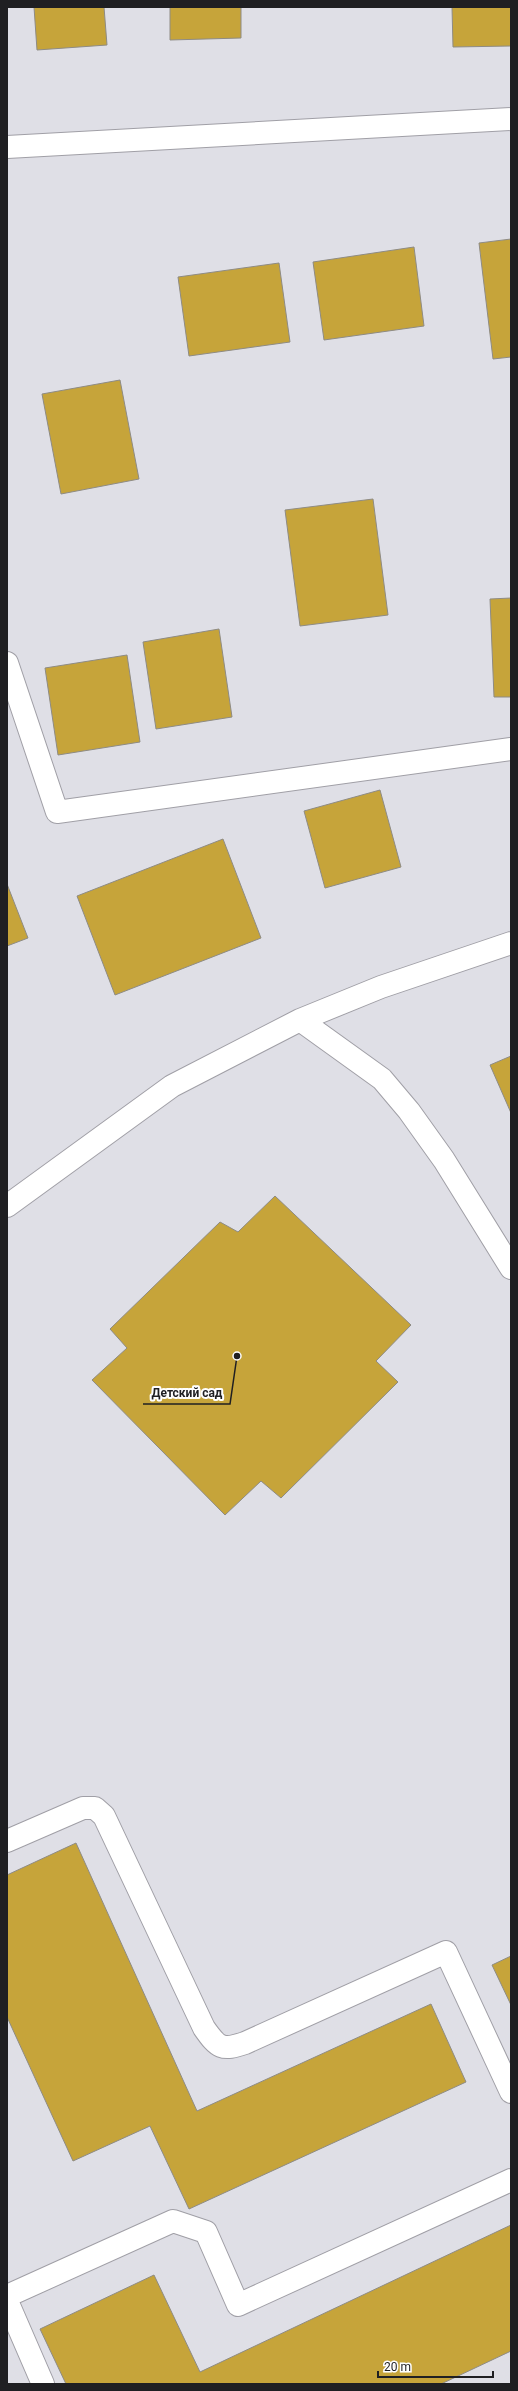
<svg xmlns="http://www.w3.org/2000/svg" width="518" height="2391" font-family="Roboto,sans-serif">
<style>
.building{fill:#c6a43a;stroke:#8e8b84}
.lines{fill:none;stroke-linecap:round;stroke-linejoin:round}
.lane-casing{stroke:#a09fa6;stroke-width:24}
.street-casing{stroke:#a09fa6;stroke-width:24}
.lane{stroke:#fff;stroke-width:22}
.street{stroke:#fff;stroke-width:22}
.leader{fill:none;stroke:#1f1f22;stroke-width:1.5}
.callout-dot{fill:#1f1f22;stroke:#fff;stroke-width:1.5}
.callout-label{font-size:12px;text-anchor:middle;font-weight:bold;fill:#1f1f22;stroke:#fff;stroke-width:4;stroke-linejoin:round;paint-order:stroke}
</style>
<rect width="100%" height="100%" fill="#dfdfe6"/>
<path class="building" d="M34 7H104L107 45 37 50Z
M170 7H241V38L170 40Z
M452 7H511V46L453 47Z
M511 239V357L493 359 479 243Z
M414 247 424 326 324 340 313 262Z
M279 263 290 342 189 356 178 277Z
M120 380 139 479 61 494 42 394Z
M373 499 388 615 300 626 285 510Z
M511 598V697H494L490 599Z
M219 629 232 717 156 729 143 642Z
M127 655 140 742 58 755 45 668Z
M380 790 401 867 325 888 304 811Z
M223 839 261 938 115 995 77 896Z
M7 884 28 938 7 946Z
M511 1056V1113L490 1065Z
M275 1196 411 1325 376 1361 398 1382 281 1498 261 1481 225 1515 92 1380 127 1348 110 1329 220 1222 238 1232Z
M76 1843 197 2111 431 2004 466 2082 189 2209 150 2126 73 2161 7 2017V1875Z
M511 1956V2005L492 1965Z
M511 2225V2351L441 2384H66L40 2329 154 2275 200 2372Z"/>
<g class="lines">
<defs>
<path id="lane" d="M7 663 57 812 511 749
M300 1020 382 1079 409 1111 444 1160 511 1268
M7 1206 172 1086 300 1020 381 987 511 943
M7 1841 83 1808H95L104 1816 204 2028C218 2048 222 2051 245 2043L446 1952 511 2092
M7 2296 173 2221 206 2232 238 2305 511 2180
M7 2301 43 2384"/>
<path id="street" d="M7 147 511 119"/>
</defs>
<use href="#lane" class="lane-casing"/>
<use href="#street" class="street-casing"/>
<use href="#lane" class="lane"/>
<use href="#street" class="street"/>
</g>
<path class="leader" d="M237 1356L230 1404H143"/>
<circle class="callout-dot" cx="237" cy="1356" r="4"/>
<g class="callout-label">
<text x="187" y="1397">Детский сад</text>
</g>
<rect width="518" height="2391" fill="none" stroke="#1f1f22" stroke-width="16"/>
<path d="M378 2371v6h115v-6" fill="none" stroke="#1f1f22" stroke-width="2"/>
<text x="384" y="2371" font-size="12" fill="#1f1f22" stroke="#ffffff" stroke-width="3" paint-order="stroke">20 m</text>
</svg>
